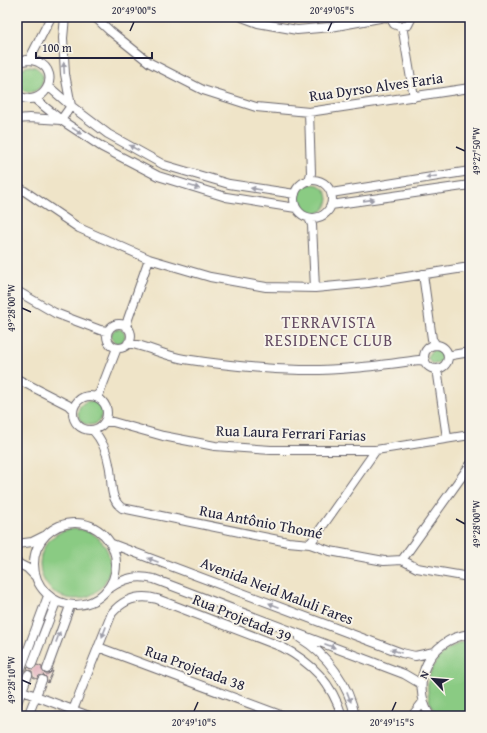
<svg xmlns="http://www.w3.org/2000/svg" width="487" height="733" font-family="'Gentium Book Plus',serif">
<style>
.green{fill:#8acb83;stroke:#56765f}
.building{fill:#db93aa}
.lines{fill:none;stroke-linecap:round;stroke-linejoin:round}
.street-casing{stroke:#6a666c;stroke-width:10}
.street{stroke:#fff;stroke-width:8}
.oneway{fill:#9c9ca7}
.ticks{fill:none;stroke:#22223b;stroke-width:1.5}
.labels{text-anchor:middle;stroke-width:4;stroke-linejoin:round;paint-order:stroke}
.street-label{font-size:15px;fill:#22223b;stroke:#f7f3e8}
.neighbourhood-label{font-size:16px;letter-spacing:1px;fill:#634a62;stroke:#f7f3e8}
.neatline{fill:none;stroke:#22223b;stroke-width:1.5}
.ticks-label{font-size:10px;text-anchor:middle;fill:#22223b}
</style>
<rect width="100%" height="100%" fill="#f7f3e8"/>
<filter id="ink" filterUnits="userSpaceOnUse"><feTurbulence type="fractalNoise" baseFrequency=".025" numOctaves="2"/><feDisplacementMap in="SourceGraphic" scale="8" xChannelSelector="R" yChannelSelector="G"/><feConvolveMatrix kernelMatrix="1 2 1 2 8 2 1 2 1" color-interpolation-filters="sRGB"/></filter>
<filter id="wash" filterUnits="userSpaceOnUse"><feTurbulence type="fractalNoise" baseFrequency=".012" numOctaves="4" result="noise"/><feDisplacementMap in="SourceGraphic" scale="16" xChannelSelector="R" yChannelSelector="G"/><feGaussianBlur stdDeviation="0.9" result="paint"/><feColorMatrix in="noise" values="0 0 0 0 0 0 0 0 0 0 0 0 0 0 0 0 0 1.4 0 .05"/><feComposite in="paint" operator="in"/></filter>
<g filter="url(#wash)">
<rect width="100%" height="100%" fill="#efe4c8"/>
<path class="green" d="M17 79a13 13 0 1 1 26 0a13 13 0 1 1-26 0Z
M298 199a15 15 0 1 1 30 0a15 15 0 1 1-30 0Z
M111 336a7 7 0 1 1 14 0a7 7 0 1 1-14 0Z
M428 357a7 7 0 1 1 14 0a7 7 0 1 1-14 0Z
M78 413a12 12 0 1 1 24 0a12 12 0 1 1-24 0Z
M40 564a35 35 0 1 1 70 0a35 35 0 1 1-70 0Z
M470 641V716H438C414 687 435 645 470 641Z"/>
<g id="blocks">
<path class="building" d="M37 665 42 667V670L45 674H48L53 671 48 683 47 682 46 677 44 675 39 676 37 679 33 677 32 671 27 670 28 667 33 669Z"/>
</g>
</g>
<g filter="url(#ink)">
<use href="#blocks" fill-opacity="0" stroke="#6a666c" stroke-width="1"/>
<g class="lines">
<defs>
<path id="street" d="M95 17 110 31 150 63 203 90 256 107 309 112 470 88
M242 17 258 23 297 30 331 27 385 17 390 18
M390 17 394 24 401 27 408 25 412 17
M404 26 403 31 414 97
M29 60 51 17
M17 64C23 60 30 58 38 62 63 73 43 111 17 95
M48 86 71 106 108 134 164 165 229 184 295 194
M35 99 61 120 102 147 158 176 226 197 296 208
M17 119 29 118 61 120 71 106 65 74 63 38 65 17
M294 199a19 19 0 1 1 38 0a19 19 0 1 1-38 0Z
M309 181 311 173 309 112
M17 186 79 228 149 259 210 277 266 287 315 288 368 283 470 267
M331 193 470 171
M331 205 470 185
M309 218 312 225 315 288
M423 274 432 339 436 345
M17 291 55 313 100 330 108 331
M107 336a12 12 0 1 1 24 0a12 12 0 1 1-24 0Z
M126 327 128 319 149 259
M128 343C147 346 165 356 184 359 223 365 262 369 301 370 341 371 381 365 419 360L425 361
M424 357a12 12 0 1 1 24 0a12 12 0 1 1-24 0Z
M448 357 452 355 470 352
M435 369 438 375 447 438
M17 379 68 405 73 410
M73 413a17 17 0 1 1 34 0a17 17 0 1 1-34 0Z
M96 397 100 392 117 348
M105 422H113L163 436 215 446 271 450H376L470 435
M93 430C101 439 107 452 109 464 113 479 108 498 122 508L288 542 310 544 330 551 384 561 402 560 417 568 463 576H470
M34 564a41 41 0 1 1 82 0a41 41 0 1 1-82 0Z
M17 544 32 542 44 536
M112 544 402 653 415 656 434 652
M310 544 376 450
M402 560 470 465
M17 563 27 568 35 576
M110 588C124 578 137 575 154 579L404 674 421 684
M300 638C327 654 349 685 355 716
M98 647 283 716
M32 664 56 602
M47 669 70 606
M17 679 48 596
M17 689 89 716
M17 703 28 675
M73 710 112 613C124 599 139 594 157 599L282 647C312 663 332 683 342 716
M28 716 42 680
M412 716 423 702
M430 716C409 681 429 639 470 634"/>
</defs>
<use href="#street" class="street-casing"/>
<use href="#street" class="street"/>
</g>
<defs><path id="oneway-solid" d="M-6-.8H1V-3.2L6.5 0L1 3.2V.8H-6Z"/></defs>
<g class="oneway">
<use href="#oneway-solid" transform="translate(64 68) rotate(-93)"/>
<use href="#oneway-solid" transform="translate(77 131) rotate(34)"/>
<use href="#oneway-solid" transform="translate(134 148) rotate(-151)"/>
<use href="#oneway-solid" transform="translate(431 177) rotate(171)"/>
<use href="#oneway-solid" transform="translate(194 187) rotate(17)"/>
<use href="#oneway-solid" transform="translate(256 189) rotate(-171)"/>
<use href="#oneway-solid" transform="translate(369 200) rotate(-8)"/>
<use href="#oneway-solid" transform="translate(153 560) rotate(-159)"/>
<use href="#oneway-solid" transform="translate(274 605) rotate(-159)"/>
<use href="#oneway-solid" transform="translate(104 632) rotate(111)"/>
<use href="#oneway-solid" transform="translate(58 637) rotate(-69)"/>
<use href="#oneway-solid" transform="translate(330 646) rotate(21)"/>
<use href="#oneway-solid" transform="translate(396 651) rotate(-160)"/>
<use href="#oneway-solid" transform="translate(349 697) rotate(69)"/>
</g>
</g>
<path class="ticks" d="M130 31 134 22M328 31 332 22M456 147 465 151M22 308 31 312M456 519 465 524M22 680 31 684M194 711 198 702M392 711 396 702"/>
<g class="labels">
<g class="street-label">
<text transform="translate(376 87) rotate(-8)" y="5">Rua Dyrso Alves Faria</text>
<text transform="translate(291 433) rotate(2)" y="5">Rua Laura Ferrari Farias</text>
<text transform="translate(261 522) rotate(11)" y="5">Rua Antônio Thomé</text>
<text transform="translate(277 591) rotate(21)" y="5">Avenida Neid Maluli Fares</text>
<text transform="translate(242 618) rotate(22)" y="5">Rua Projetada 39</text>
<text transform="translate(195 668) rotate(20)" y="5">Rua Projetada 38</text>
</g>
<g class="neighbourhood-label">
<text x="329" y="328">TERRAVISTA<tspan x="329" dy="18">RESIDENCE CLUB</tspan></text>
</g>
</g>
<rect width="487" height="733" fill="none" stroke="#f7f3e8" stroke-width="44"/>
<g transform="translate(433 679) rotate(296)" stroke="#f7f3e8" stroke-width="3" paint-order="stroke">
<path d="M0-3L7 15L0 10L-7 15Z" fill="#22223b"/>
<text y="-6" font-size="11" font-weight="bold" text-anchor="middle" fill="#22223b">N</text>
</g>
<path d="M36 52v6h116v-6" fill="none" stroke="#22223b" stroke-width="2"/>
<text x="42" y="52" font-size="12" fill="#22223b" stroke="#f7f3e8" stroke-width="3" paint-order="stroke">100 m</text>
<rect x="22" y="22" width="443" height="689" class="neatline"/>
<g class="ticks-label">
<text x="134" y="14">20°49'00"S</text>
<text x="332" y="14">20°49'05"S</text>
<text transform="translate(476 151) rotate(-90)" y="4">49°27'50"W</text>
<text transform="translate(11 308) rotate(-90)" y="4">49°28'00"W</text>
<text transform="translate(476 524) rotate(-90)" y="4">49°28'00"W</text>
<text transform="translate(11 680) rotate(-90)" y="4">49°28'10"W</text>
<text x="194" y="726">20°49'10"S</text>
<text x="392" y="726">20°49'15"S</text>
</g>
</svg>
